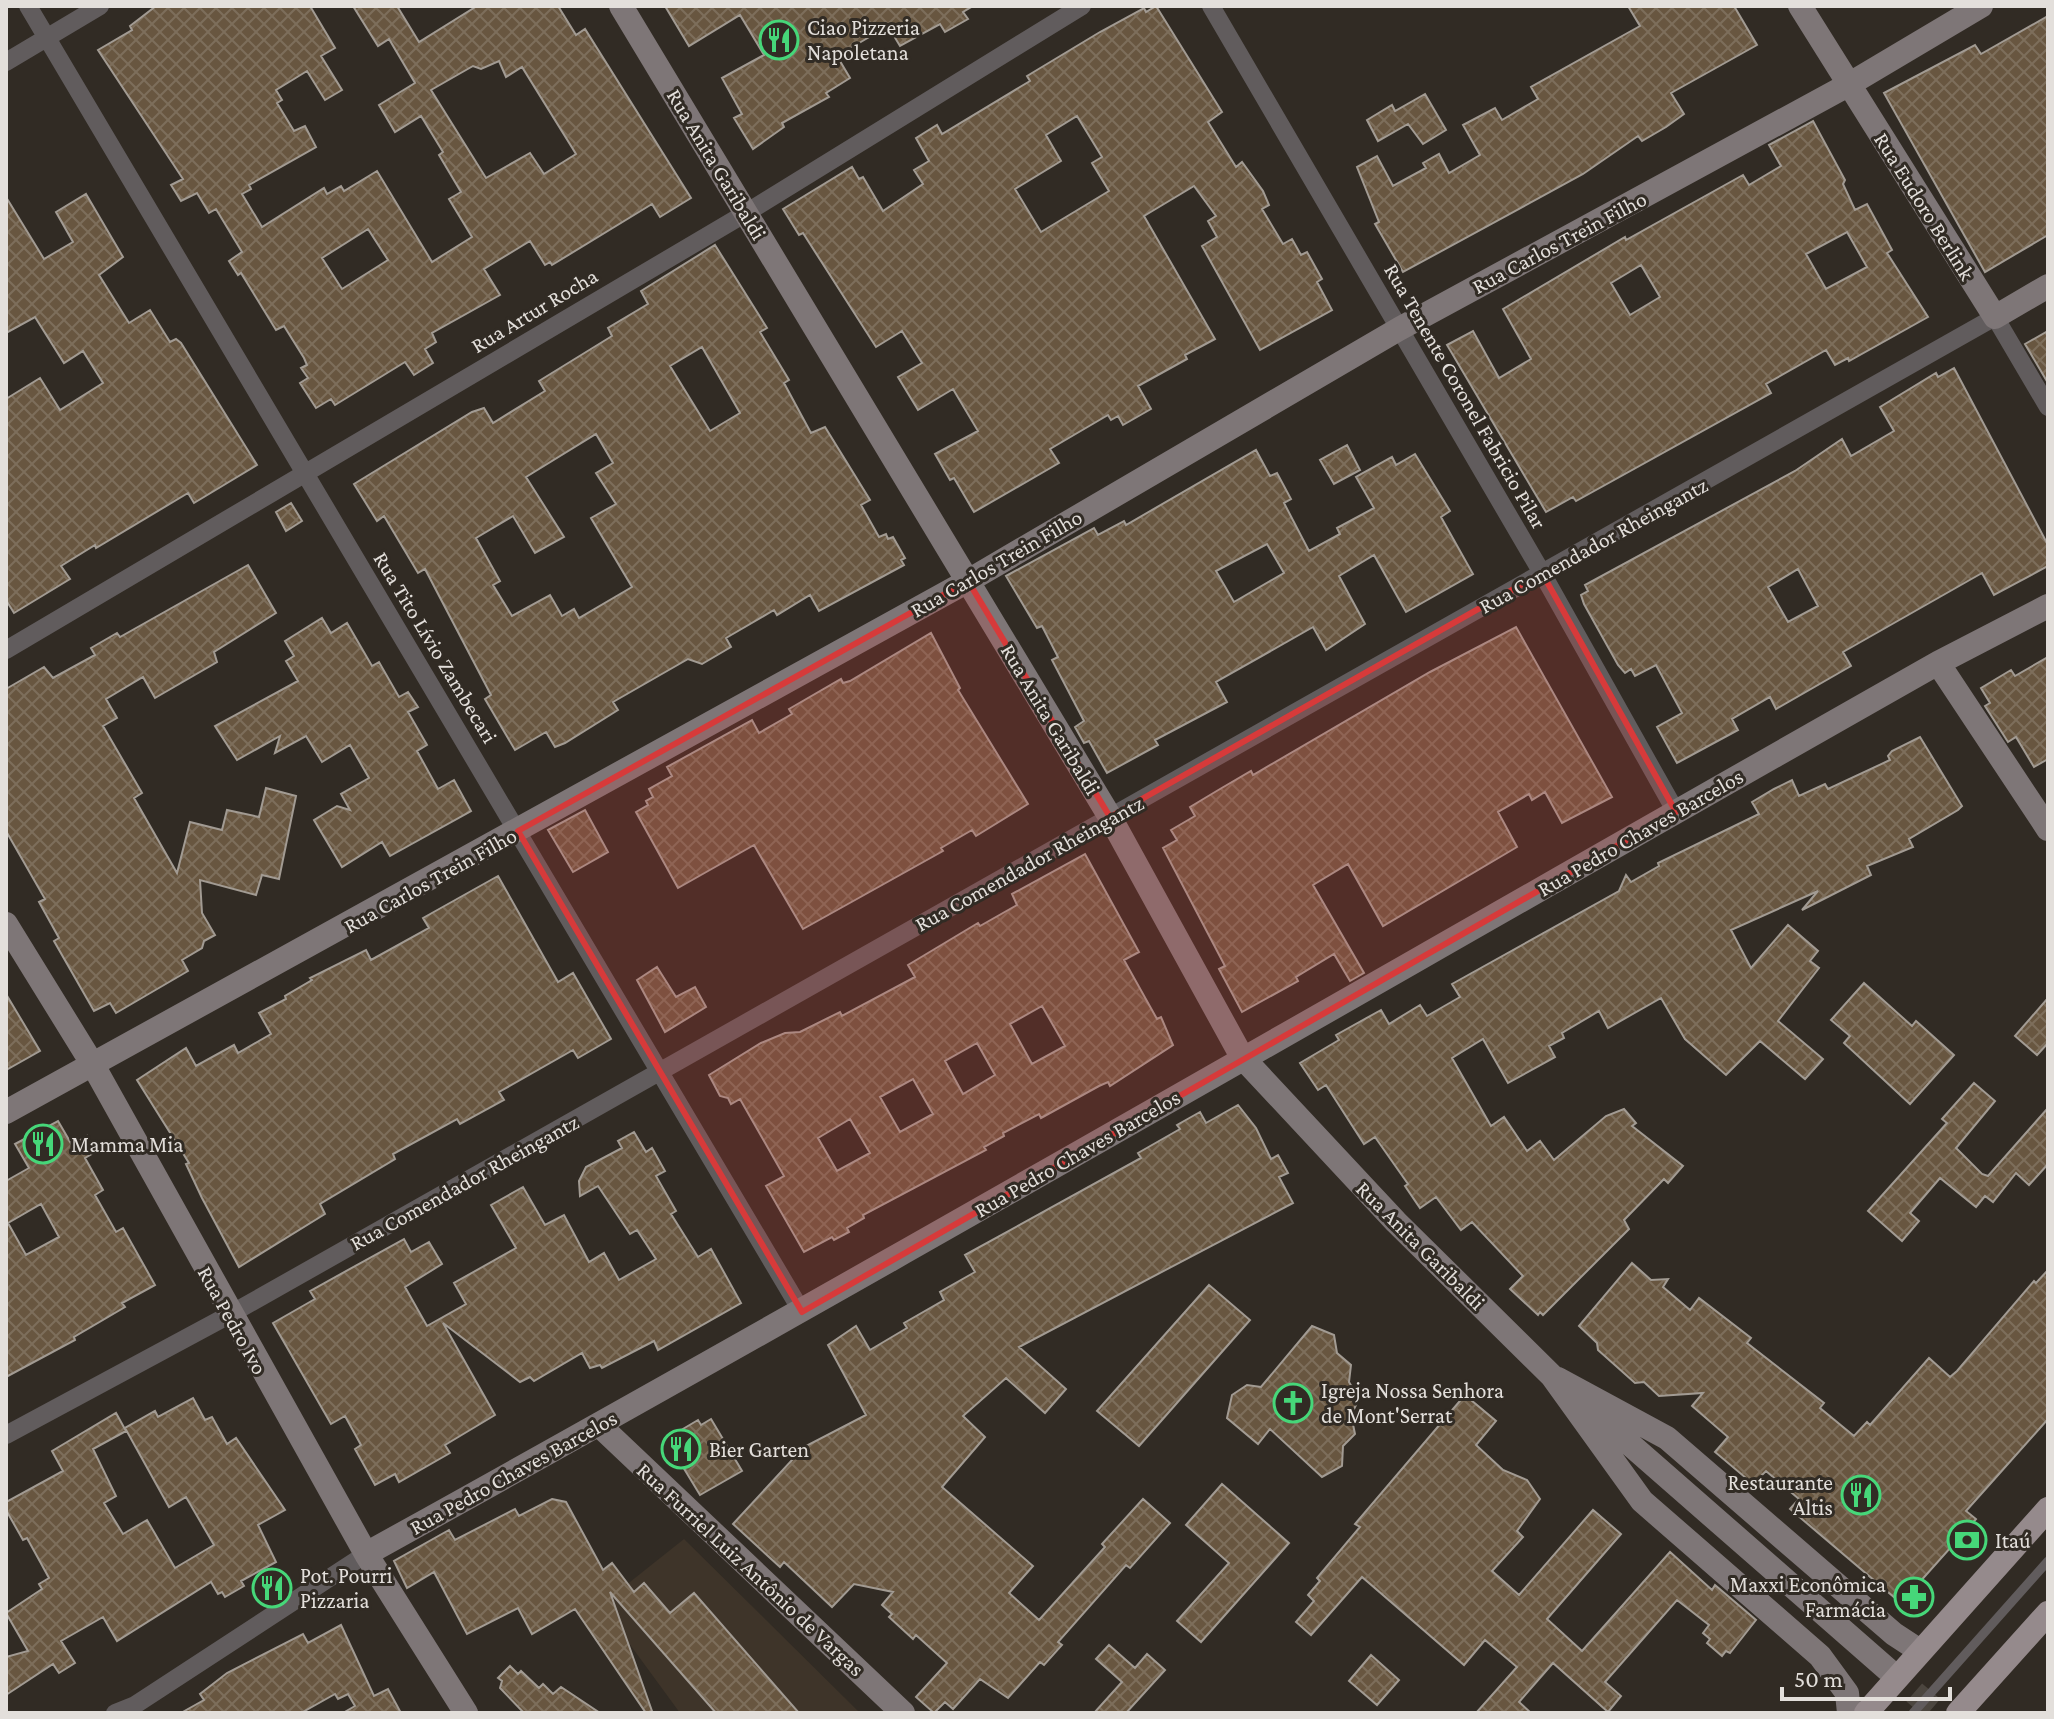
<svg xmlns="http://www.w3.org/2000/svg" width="2054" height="1719" font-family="'Crimson Pro',serif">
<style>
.built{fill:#3e3429}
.building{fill:url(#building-cross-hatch);stroke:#a29b93;stroke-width:2;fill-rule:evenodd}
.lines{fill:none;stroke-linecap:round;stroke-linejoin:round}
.secondary-tunnel{stroke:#4c463f;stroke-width:24;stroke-dasharray:24 12;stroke-linecap:butt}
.lane{stroke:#615c5d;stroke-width:9}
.street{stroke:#615c5d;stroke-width:18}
.secondary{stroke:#7e7677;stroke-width:24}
.primary{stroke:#958a8c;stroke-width:24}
.marked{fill:#d73a3a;fill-opacity:0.2;stroke:#d73a3a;stroke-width:6;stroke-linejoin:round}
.labels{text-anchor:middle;stroke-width:6;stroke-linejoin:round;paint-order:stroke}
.poi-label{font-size:22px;fill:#e3dfdb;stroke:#312b24;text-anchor:start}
.street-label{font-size:22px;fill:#e3dfdb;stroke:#312b24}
</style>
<defs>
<pattern id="building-cross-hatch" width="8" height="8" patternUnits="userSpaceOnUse" patternTransform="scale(2)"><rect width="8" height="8" fill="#685640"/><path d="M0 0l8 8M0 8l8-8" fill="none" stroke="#7d6e5b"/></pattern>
</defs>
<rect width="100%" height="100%" fill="#312b24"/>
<path class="built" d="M684 1539 860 1713H680L601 1605Z"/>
<path class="building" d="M156 6H310L335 48 321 56 342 90 325 100 307 71 276 90 282 100 277 103 294 131 305 126 316 147 249 185 251 189 242 194 262 227 324 188 327 194 341 186 344 191 377 171 432 262 472 237 449 199 461 192 439 155 443 152 421 116 395 132 379 105 415 83 389 39 378 46 353 6H397L419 42 477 6H558L576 35 585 29 691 198 660 217 652 204 552 265 550 262 545 265 530 241 484 269 500 295 432 333 436 342 425 349 433 363 414 375 405 362 335 405 331 399 316 408 300 383 308 378 301 368 307 365 304 358 284 326 276 330 241 273 238 275 229 261 242 252 216 209 209 213 197 193 181 201 171 185 183 179 98 50 132 30 130 26ZM499 61 506 77 522 67 576 154 544 174 530 153 486 178 431 90 473 66 481 69ZM368 229 388 260 342 289 322 258Z
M665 6H973L963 12 968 19 945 32 940 24 900 46 888 26 837 56 850 78 826 93 829 97 782 123 784 127 753 149 734 118 742 114 722 78 764 55 740 15 689 46Z
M1156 6 1222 112 1208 122 1236 167 1242 162 1263 191 1269 205 1262 209 1283 244 1292 239 1301 255 1307 252 1322 279 1317 282 1332 310 1260 350 1202 246 1217 237 1208 221 1216 216 1194 186 1144 216 1215 339 1185 355 1187 359 1138 386 1151 409 1123 425 1118 416 1111 420 1108 415 1050 449 1059 463 974 512 954 478 950 480 935 454 978 431 953 389 918 410 898 377 922 363 902 331 876 347 803 233 799 235 783 209 852 167 859 179 863 177 883 211 923 184 914 170 929 161 916 138 937 125 942 134 1030 81 1027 76 1100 32 1144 8 1146 12ZM1077 116 1102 157 1092 163 1109 191 1041 232 1015 189 1061 161 1046 135Z
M1628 6H1734L1757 45 1671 93 1684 114 1666 127 1642 141 1638 136 1583 174 1403 272 1375 224 1379 222 1357 167 1377 156 1393 186 1426 168 1423 163 1439 154 1449 173 1480 155 1463 125 1495 108 1502 120 1538 99 1531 87 1640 26Z
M2048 16V235L1985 272 1884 93 1975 45 1981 54Z
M1425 94 1446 130 1423 144 1408 124 1378 141 1367 120 1392 105 1395 111Z
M1813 121 1845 180 1843 184 1855 210 1867 204 1892 250 1887 253 1928 317 1849 361 1848 358 1835 365 1826 350 1766 384 1771 393 1576 501 1573 497 1546 512 1447 345 1473 331 1499 378 1531 359 1503 309 1625 237 1626 240 1743 175 1749 185 1781 166 1769 145ZM1847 232 1867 267 1826 289 1806 254ZM1641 265 1660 297 1630 315 1611 283Z
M86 194 123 257 99 275 129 323 150 310 170 342 176 339 181 343 257 465 194 503 188 493 96 548 95 545 61 566 70 579 14 613 6 600V399L40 378 60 410 103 383 83 351 64 363 35 317 6 333V197L44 259 73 242 56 212Z
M715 245 767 328 760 332 789 380 784 383 811 433 825 427 870 500 861 505 879 537 886 534 888 539 893 537 905 558 901 560 904 565 819 611 810 595 777 615 774 610 726 638 731 647 702 664 688 659 613 702 618 710 565 743 555 747 546 732 515 750 485 699 491 695 425 569 418 573 384 516 377 521 354 484 472 412 484 408 493 423 545 391 539 381 612 336 608 328 648 304 641 291ZM702 347 740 413 710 431 670 366ZM596 434 613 463 596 473 616 504 591 518 632 587 579 618 574 609 562 616 550 595 512 616 493 585 500 581 476 538 513 516 535 553 564 537 526 477Z
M2048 331V383L2025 344Z
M1954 368 2048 545V566L1994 595 1982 573 1843 652 1851 666 1776 709 1770 697 1732 719 1738 730 1677 763 1657 727 1682 713 1656 665 1635 676 1631 669 1625 673 1618 665 1584 604 1581 595 1588 591 1585 585 1795 471 1842 439 1851 456 1894 431 1880 407 1936 373 1938 377ZM1798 569 1818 606 1788 622 1768 587Z
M1347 445 1360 470 1334 484 1320 460Z
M1256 450 1270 476 1277 473 1291 499 1284 503 1309 551 1340 534 1337 528 1374 508 1356 477 1392 457 1396 465 1415 454 1450 511 1441 517 1473 574 1406 612 1374 555 1339 576 1365 624 1326 650 1313 627 1216 682 1227 702 1155 740 1158 745 1107 773 1089 741 1084 743 1075 727 1084 721 1052 660 1058 657 1042 626 1037 628 1006 576 1094 528 1098 535 1124 521 1126 525ZM1267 544 1284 573 1234 602 1216 571Z
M291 503 302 521 286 531 276 512Z
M248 565 276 613 214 652 217 662 155 698 143 677 106 699 117 718 103 726 142 793 134 798 177 873 190 822 222 830 227 810 259 817 266 788 296 796 279 879 262 875 256 895 200 880 202 913 215 935 204 941 202 948 182 960 188 971 116 1013 110 1003 94 1011 54 941 59 938 39 902 45 899 6 831V689L44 667 53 678 95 655 91 648 117 633 120 637Z
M322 618 331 633 347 623 372 666 379 662 399 697 408 692 418 707 408 712 427 745 417 751 438 789 454 780 471 811 390 856 382 842 342 867 314 820 337 806 350 810 341 794 369 778 350 745 322 762 306 736 275 753 280 736 237 760 215 726 298 681 286 661 294 656 285 641Z
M1516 627 1612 797 1562 823 1545 792 1532 800 1529 794 1498 812 1517 847 1383 926 1348 864 1313 885 1364 973 1350 981 1334 954 1296 977 1298 981 1242 1012 1219 969 1225 966 1163 848 1177 840 1171 830 1195 816 1190 807 1220 789 1251 771 1253 775 1430 672Z
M931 633 960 688 958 690 1028 804 976 836 972 830 941 848 943 851 803 929 754 845 678 888 636 812 648 805 646 801 653 797 649 789 672 776 667 767 752 720 759 733 792 714 789 709 841 679 843 683 850 681Z
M2048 657V759L2034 767 2016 737 2008 742 1985 706 1990 703 1981 688 2011 670 2015 676Z
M1920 737 1962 806 1958 810 1909 839 1913 847 1867 866 1871 875 1802 910 1818 891 1731 930 1751 968 1788 925 1818 951 1810 961 1819 968 1778 1021 1823 1059 1805 1079 1760 1041 1726 1075 1685 1039 1661 998 1608 1028 1599 1011 1562 1033 1564 1038 1549 1046 1555 1057 1508 1083 1483 1039 1452 1058 1491 1126 1504 1117 1527 1151 1540 1141 1554 1160 1606 1116 1624 1109 1636 1123 1632 1126 1683 1166 1668 1183 1664 1179 1624 1220 1629 1229 1543 1315 1540 1312 1538 1315 1510 1289 1523 1276 1472 1222 1461 1230 1436 1197 1420 1208 1405 1186 1408 1184 1375 1137 1364 1144 1326 1085 1318 1090 1300 1063 1339 1040 1336 1035 1381 1010 1389 1024 1420 1005 1427 1016 1460 997 1452 984 1619 891 1626 875 1631 882 1659 866 1658 863 1759 814 1752 802 1774 789 1792 780 1799 796 1825 784 1828 789 1890 760 1888 756 1892 751Z
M585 810 608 852 573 872 548 830Z
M1085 854 1139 952 1124 960 1157 1019 1161 1017 1173 1045 1110 1086 1108 1082 1099 1086 1041 1118 1039 1114 1003 1133 1004 1136 984 1147 986 1150 863 1215 864 1218 847 1228 849 1232 834 1240 832 1237 804 1252 766 1186 784 1176 740 1099 731 1104 728 1098 720 1096 709 1075 761 1043 785 1033 800 1032 840 1012 842 1016 915 977 908 965 978 923 980 926 1017 905 1012 894ZM1042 1006 1065 1046 1032 1064 1010 1024ZM977 1043 995 1075 963 1094 945 1061ZM913 1079 933 1114 900 1132 880 1097ZM850 1119 870 1153 837 1171 818 1138Z
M498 876 558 982 573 973 611 1039 578 1058 573 1050 499 1092 504 1100 460 1124 457 1119 393 1154 395 1159 320 1204 325 1214 239 1267 202 1198 186 1164 189 1163 137 1080 186 1048 196 1066 234 1045 238 1053 271 1034 259 1013 286 999 285 996 312 980 310 978 366 950 371 960 429 928 423 918Z
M657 967 676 997 695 987 706 1007 665 1032 637 980Z
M1864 983 1912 1026 1916 1021 1954 1055 1910 1104 1844 1043 1850 1036 1831 1020Z
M6 994 40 1051 6 1070Z
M2048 998V1043L2037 1055 2015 1036Z
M1974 1083 1995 1101 1956 1148 1982 1174 1988 1176 2048 1108V1164L2029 1185 2016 1173 1993 1202 1985 1196 1976 1207 1940 1178 1910 1213 1919 1221 1902 1241 1868 1211 1947 1123 1942 1119Z
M1238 1105 1256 1128 1271 1159 1278 1155 1288 1173 1279 1177 1293 1203 1019 1347 1066 1389 1045 1413 1006 1378 963 1416 985 1437 942 1487 1033 1566 1009 1593 1039 1620 1105 1547 1102 1544 1143 1499 1170 1523 1130 1568 1126 1565 1058 1642 1062 1645 1044 1665 1040 1662 1008 1698 980 1679 953 1709 945 1702 934 1713 916 1697 947 1663 916 1635 913 1639 889 1617 892 1614 882 1605 893 1592 854 1584 832 1607 784 1562 780 1567 733 1524 804 1447 866 1415 828 1345 856 1326 870 1350 907 1328 904 1323 944 1300 940 1292 975 1272 965 1255 1141 1158 1138 1153 1180 1129 1177 1125 1200 1112 1206 1123Z
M58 1121 72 1145 87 1136 95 1152 85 1158 103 1190 95 1195 116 1232 123 1228 155 1285 122 1303 125 1307 74 1337 75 1340 6 1377V1181L29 1168 15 1144ZM41 1204 59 1237 26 1255 8 1223Z
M634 1132 646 1152 652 1148 665 1171 656 1176 676 1211 671 1214 698 1257 711 1249 741 1303 658 1350 654 1341 602 1368 600 1365 590 1368 582 1353 534 1381 530 1377 520 1382 443 1323 495 1415 445 1445 450 1453 399 1482 395 1474 375 1485 355 1449 361 1445 345 1416 331 1424 273 1323 315 1299 310 1291 404 1239 411 1252 429 1242 442 1264 405 1287 427 1326 466 1304 454 1283 516 1248 491 1205 523 1187 545 1225 564 1215 589 1262 604 1253 619 1280 656 1259 637 1230 630 1234 598 1186 580 1196 579 1181 586 1167 622 1148 618 1141Z
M1632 1263 1651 1280 1668 1279 1663 1287 1690 1310 1699 1298 1751 1338 1747 1343 1824 1403 1820 1408 1854 1436 1867 1422 1870 1425 1929 1358 1950 1377 1957 1371 2034 1281 2036 1283 2048 1270V1419L1966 1511 1976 1519 1901 1603 1790 1509 1799 1499 1766 1471 1753 1484 1715 1452 1728 1437 1692 1406 1703 1393 1659 1396 1644 1382 1635 1383 1598 1350 1597 1343 1579 1326Z
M1209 1285 1250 1320 1139 1446 1097 1411Z
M1312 1326 1334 1335 1337 1353 1351 1365 1349 1382 1359 1399 1351 1415 1355 1434 1343 1446 1342 1466 1322 1477 1270 1429 1258 1444 1227 1418 1232 1395 1247 1385 1261 1387Z
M1465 1395 1496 1421 1476 1445 1503 1470 1527 1480 1540 1499 1517 1531 1523 1537 1492 1571 1519 1595 1593 1510 1621 1534 1547 1619 1582 1651 1670 1552 1712 1590 1715 1585 1756 1620 1730 1653 1726 1651 1722 1656 1707 1643 1710 1639 1703 1633 1709 1625 1677 1600 1605 1682 1621 1696 1608 1712 1553 1663 1519 1702 1531 1713H1476L1517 1667 1485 1640 1464 1665 1362 1577 1311 1635 1296 1622 1314 1601 1308 1595 1320 1581 1317 1578 1360 1527 1355 1524Z
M193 1398 205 1420 212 1417 227 1444 236 1438 285 1510 258 1525 276 1562 241 1581 244 1586 225 1597 222 1592 218 1594 211 1582 117 1641 103 1617 61 1641 75 1663 59 1673 53 1664 6 1695V1657L28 1651 6 1613 42 1589 39 1584 49 1578 27 1538 23 1540 6 1510V1502L63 1471 52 1451 116 1413 126 1431 93 1449 116 1496 104 1503 123 1534 147 1520 175 1568 214 1545 186 1497 169 1507 125 1428 155 1411 158 1417Z
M711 1419 742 1471 700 1495 666 1439 698 1420 701 1425Z
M1222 1484 1289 1543 1201 1642 1177 1621 1229 1563 1186 1525Z
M552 1499 566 1502 603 1570 612 1563 634 1592 644 1583 670 1613 694 1593 799 1713H716L610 1592 652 1711 646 1713 575 1609 532 1634 518 1608 467 1634 434 1572 407 1588 394 1561 449 1530 455 1540 515 1509 519 1516Z
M341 1625 374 1696 388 1689 401 1713H343L355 1706 348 1694 338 1699 335 1694 301 1713H181L204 1700 200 1694 227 1673 303 1634 308 1643Z
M1109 1645 1135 1668 1147 1654 1165 1670 1126 1713H1094L1122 1682 1096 1659Z
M1371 1655 1399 1680 1377 1705 1349 1681Z
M510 1666 518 1674 521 1671 539 1688 543 1684 553 1694 561 1687 600 1713H524L500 1688 502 1681 498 1678Z"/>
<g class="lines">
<path class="secondary-tunnel" d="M1887 1669 1938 1713"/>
<path class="lane" d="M1913 1713 2048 1561"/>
<path class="street" d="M28 6 802 1312
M1211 6 1542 573 1676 812
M6 62 100 6
M6 650 746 213 1082 6
M6 1435 229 1315 1995 317 2048 407
M115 1713 135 1705 366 1554"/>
<path class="secondary" d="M621 6 1110 817 1242 1057 1396 1222 1552 1376 1642 1501 1820 1656 1847 1693 1849 1713
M1800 6 1995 317 2048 286
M1938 663 2048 829
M6 924 93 1065 366 1554 466 1713
M6 1112 968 581 1399 329 1848 85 1981 6
M1558 1379 1667 1438 1894 1634 1920 1651
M1584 1404 1887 1669
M599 1425 903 1713
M366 1554C893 1262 1414 960 1938 663L2048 606"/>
<path class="primary" d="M1866 1713 2048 1509
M1958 1713 2048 1613"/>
</g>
<path class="marked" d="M1542 573 1676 812 802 1312 518 831 968 581 1110 817Z"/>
<defs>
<symbol id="restaurant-ring" viewBox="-11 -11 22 22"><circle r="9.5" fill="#312b24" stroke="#46d779" stroke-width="1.5"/><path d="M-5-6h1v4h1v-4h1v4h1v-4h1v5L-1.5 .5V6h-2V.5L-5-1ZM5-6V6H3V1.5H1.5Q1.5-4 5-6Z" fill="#46d779"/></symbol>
<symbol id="church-ring" viewBox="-11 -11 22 22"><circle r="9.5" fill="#312b24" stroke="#46d779" stroke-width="1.5"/><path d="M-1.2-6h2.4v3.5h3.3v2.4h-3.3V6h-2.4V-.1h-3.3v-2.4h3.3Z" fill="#46d779"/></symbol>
<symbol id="bank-ring" viewBox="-11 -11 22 22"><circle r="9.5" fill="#312b24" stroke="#46d779" stroke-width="1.5"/><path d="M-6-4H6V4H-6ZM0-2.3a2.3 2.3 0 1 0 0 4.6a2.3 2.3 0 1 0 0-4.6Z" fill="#46d779"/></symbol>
<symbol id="pharmacy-ring" viewBox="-11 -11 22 22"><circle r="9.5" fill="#312b24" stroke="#46d779" stroke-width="1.5"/><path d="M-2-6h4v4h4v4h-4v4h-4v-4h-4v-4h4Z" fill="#46d779"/></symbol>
</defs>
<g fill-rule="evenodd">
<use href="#restaurant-ring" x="757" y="18" width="44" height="44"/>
<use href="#restaurant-ring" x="21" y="1122" width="44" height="44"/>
<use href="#church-ring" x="1271" y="1381" width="44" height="44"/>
<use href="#restaurant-ring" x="659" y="1427" width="44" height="44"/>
<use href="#restaurant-ring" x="1839" y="1473" width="44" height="44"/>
<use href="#bank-ring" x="1945" y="1518" width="44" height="44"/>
<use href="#restaurant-ring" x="250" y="1566" width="44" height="44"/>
<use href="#pharmacy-ring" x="1892" y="1575" width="44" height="44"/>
</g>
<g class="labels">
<g class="poi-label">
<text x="807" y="35">Ciao Pizzeria<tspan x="807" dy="25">Napoletana</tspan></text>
<text x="71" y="1152">Mamma Mia</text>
<text x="1321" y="1398">Igreja Nossa Senhora<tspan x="1321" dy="25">de Mont'Serrat</tspan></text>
<text x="709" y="1457">Bier Garten</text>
<text x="1833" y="1490" text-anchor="end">Restaurante<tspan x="1833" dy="25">Altis</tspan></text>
<text x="1995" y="1548">Itaú</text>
<text x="300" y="1583">Pot. Pourri<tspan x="300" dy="25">Pizzaria</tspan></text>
<text x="1886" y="1592" text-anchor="end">Maxxi Econômica<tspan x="1886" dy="25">Farmácia</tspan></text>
</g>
<g class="street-label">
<text transform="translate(717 164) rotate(59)" y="8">Rua Anita Garibaldi</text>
<text transform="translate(1925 206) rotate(58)" y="8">Rua Eudoro Berlink</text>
<text transform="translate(1559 242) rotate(-28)" y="8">Rua Carlos Trein Filho</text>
<text transform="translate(534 310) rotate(-31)" y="8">Rua Artur Rocha</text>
<text transform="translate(1466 396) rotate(60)" y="8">Rua Tenente Coronel Fabricio Pilar</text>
<text transform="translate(1593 545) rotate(-29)" y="8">Rua Comendador Rheingantz</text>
<text transform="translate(996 563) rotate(-30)" y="8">Rua Carlos Trein Filho</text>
<text transform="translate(436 647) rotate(59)" y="8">Rua Tito Lívio Zambecari</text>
<text transform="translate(1051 719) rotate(59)" y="8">Rua Anita Garibaldi</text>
<text transform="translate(1640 832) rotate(-30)" y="8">Rua Pedro Chaves Barcelos</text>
<text transform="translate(1029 863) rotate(-29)" y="8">Rua Comendador Rheingantz</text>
<text transform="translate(430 880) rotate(-29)" y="8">Rua Carlos Trein Filho</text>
<text transform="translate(1077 1153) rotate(-30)" y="8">Rua Pedro Chaves Barcelos</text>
<text transform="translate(464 1182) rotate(-29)" y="8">Rua Comendador Rheingantz</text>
<text transform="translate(1421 1245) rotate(45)" y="8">Rua Anita Garibaldi</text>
<text transform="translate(233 1320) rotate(61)" y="8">Rua Pedro Ivo</text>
<text transform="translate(513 1472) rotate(-29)" y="8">Rua Pedro Chaves Barcelos</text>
<text transform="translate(751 1569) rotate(43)" y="8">Rua Furriel Luiz Antônio de Vargas</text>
</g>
</g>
<rect width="2054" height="1719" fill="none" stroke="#e3dfdb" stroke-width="16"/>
<path d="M1782 1687v12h168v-12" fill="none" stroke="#e3dfdb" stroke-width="4"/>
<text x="1794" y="1687" font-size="24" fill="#e3dfdb" stroke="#312b24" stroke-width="6" paint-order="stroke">50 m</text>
</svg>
